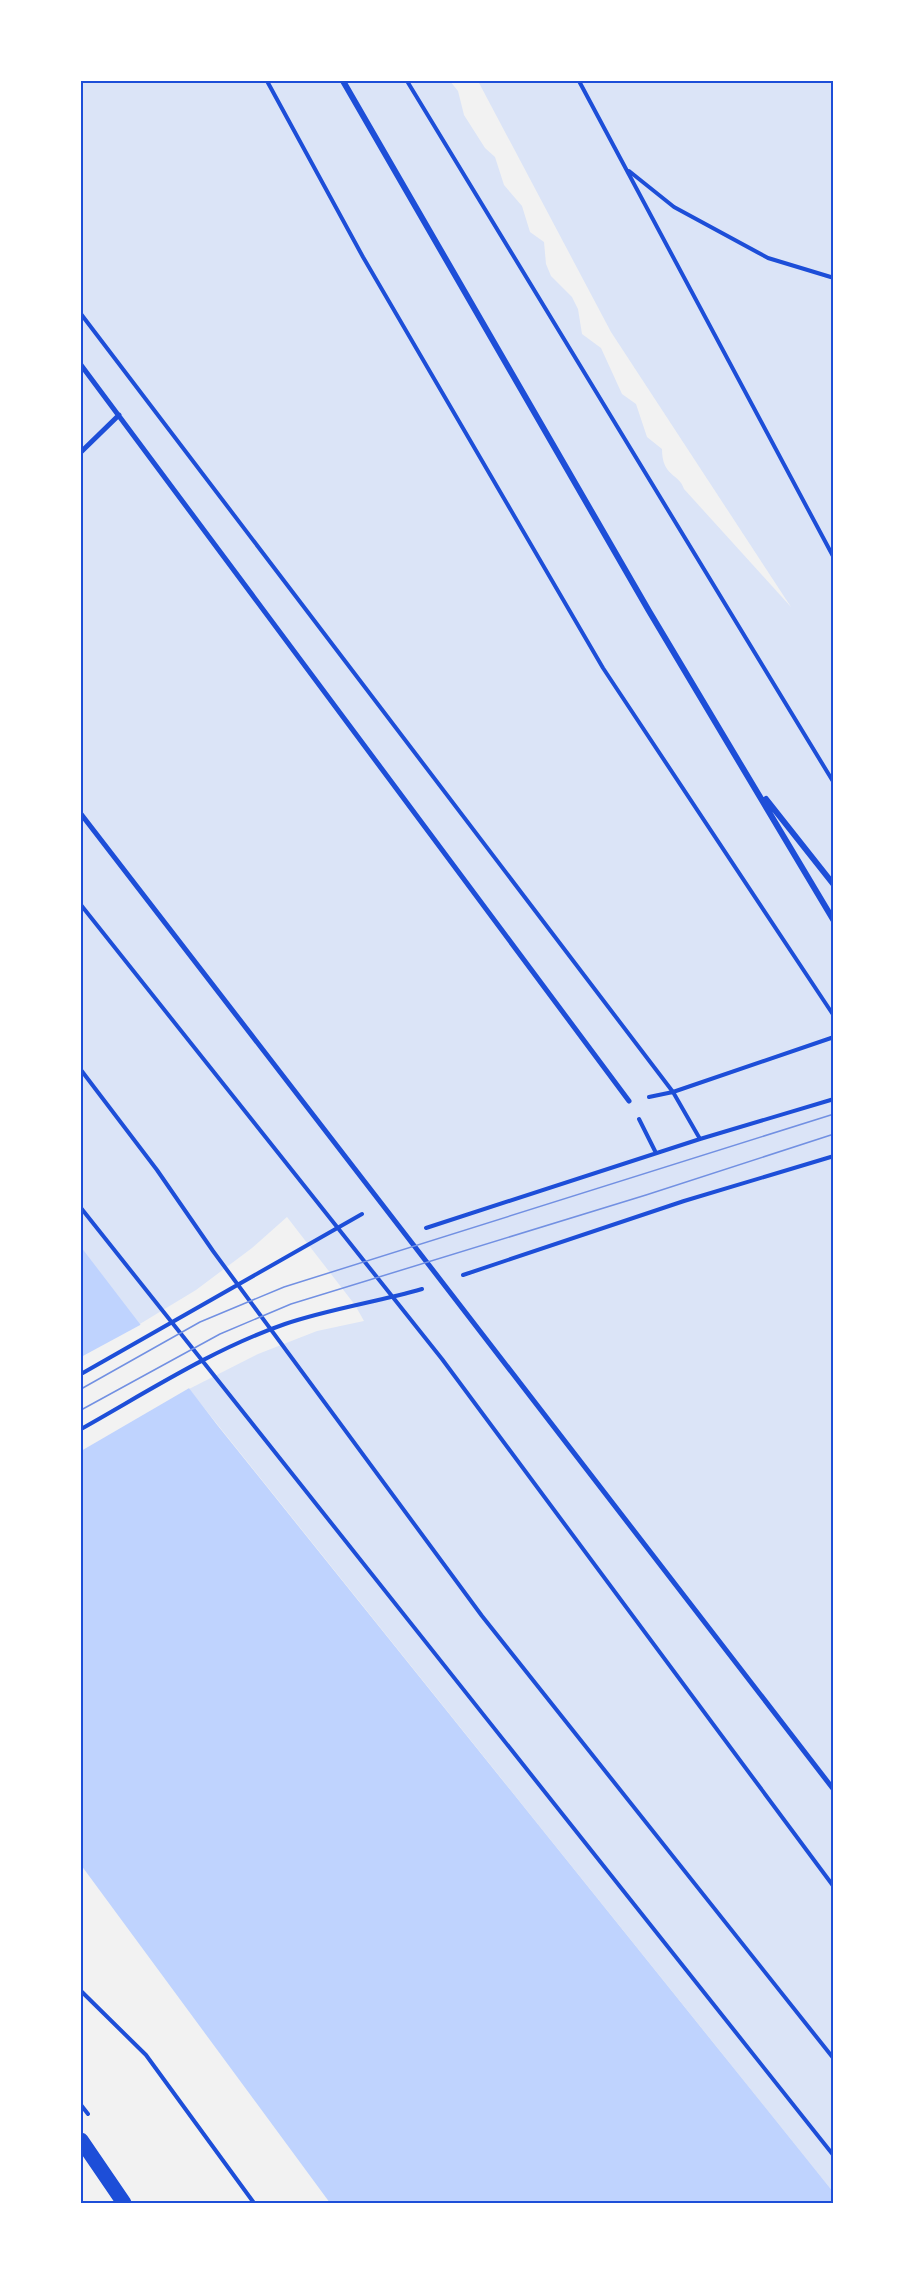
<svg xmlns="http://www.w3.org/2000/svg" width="915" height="2284" font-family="Inter,sans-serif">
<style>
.green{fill:#dbe4f7}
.water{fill:#bfd3fe}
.pier{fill:#f2f2f2}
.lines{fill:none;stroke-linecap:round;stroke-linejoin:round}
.path{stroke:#1d4ed8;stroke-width:4}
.pedestrian{stroke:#1d4ed8;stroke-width:5}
.minor{stroke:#1d4ed8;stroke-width:6}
.primary{stroke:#1d4ed8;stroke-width:15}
.tram{stroke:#7290e2;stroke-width:1.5}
.neatline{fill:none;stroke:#1d4ed8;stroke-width:2}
</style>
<rect width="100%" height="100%" fill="#f2f2f2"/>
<path class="green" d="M81 81H450L458 91 464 115 485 148 495 157 504 185 522 206 530 232 544 242 546 264 551 276 572 297 578 309 582 334 601 348 622 394 636 404 647 437 662 449C662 477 679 473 684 489L791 607 611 332 478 81H834V2193L189 1389 258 1354 317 1331 364 1321 355 1305 287 1217 252 1248 196 1290 120 1336 81 1283Z"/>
<path class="water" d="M81 1247 218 1426 834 2193V2203H330L81 1865Z"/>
<path class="pier" d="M142 1324 191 1387 81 1451V1357Z"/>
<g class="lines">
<path class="path" d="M267 81 363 257 603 668 834 1016
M407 81 834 783
M579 81 834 558
M629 171 674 207 768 258 834 278
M81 314 673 1092 700 1139
M81 905 442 1359 834 1887
M81 1070 157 1170 213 1251 482 1616 834 2059
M649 1097 673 1092 834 1037
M639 1119 656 1153
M81 1208 834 2156
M426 1228 700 1139 834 1099
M463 1275 684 1201 834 1156
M81 1374 362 1214
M81 1429C147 1392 213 1349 285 1324 329 1309 377 1302 422 1289
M81 1991 146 2055 254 2203
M81 2105 88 2114"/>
<path class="pedestrian" d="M81 365 629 1101
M81 452 119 415
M81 814 834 1790"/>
<path class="minor" d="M343 81 649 611 834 921
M766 799 834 885"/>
<path class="primary" d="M81 2140 124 2203"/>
<path class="tram" d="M81 1389 200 1322 284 1287 834 1114
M81 1410 220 1334 291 1304 646 1195 834 1134"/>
</g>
<rect width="915" height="2284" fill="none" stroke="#ffffff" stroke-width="165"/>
<rect x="82" y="82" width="750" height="2120" class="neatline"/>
</svg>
